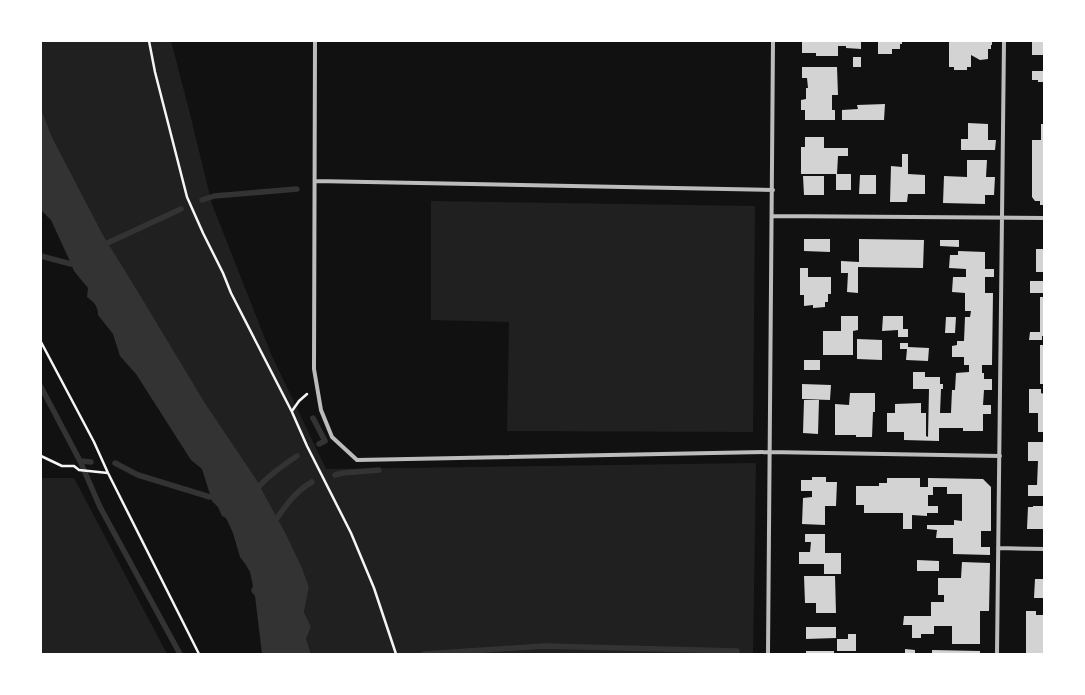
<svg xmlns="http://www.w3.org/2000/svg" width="1085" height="695" font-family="Merriweather,serif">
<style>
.green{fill:#202020}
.water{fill:#333}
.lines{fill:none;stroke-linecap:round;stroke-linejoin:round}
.stream{stroke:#333;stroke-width:5.5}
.building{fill:#d3d3d3}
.path{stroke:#f5f5f5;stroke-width:2.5}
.minor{stroke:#bcbcbc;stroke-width:4}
</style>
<rect width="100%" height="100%" fill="#111"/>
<path class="green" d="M41 41H171L188 106 212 204 271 354 326 469 756 463 753 654H311L306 639 311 627 304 612 309 587 302 568 286 534 256 479 205 403 126 272 103 235 52 137 41 109Z
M431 201 755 206 753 432 507 431 509 322 431 320Z
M41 478H74L167 654H41Z"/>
<path class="water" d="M41 109 52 137 103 235 126 272 205 403 256 479 286 534 302 568 309 587 304 612 311 627 306 639 311 654H262L255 596 251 591 253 586 250 572 246 565 240 557 233 533 226 518 222 516 218 507 212 501 202 469 191 460 136 374 120 356 113 334 98 315C98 306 94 302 87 297L88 288 74 271 68 257 51 220 41 210Z"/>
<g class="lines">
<path class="stream" d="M202 200 214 196 297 189
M101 246 181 209
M41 256 71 264
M41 387 80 461 100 507 180 654
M313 418 325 441 319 444
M80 461 91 462
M115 463 138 475 210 497
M335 475 343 473 379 470
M259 486C271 474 283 465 297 456
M277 518C287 504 296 491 312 482
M424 654 544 646 737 651"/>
</g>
<path class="building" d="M802 41H861V49L846 48V46H838V56H816V53H802Z
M878 41H902V44H900V49H892V54H878Z
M949 41H992V45H991V49H988V59L980 60 971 55V67H967V70H954V67H949Z
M1032 41H1044V55H1032Z
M853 57H861V67H853Z
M802 67H837L838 95H832V110H835V120H805V110H801V100L806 99V88H808L807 78H802Z
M1032 71H1044V82H1038V80H1032Z
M885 104 884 120H842V110L858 109 857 105Z
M968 123 988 124V140H996L995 150H961V139H968Z
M1041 124H1044V205H1040V201H1035L1032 197V140H1041Z
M805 137H824V148H848V156H838L837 174H851V190H836V174H801V147H805Z
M902 154H908V174L925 175V194H908L907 202H890L891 166 902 167Z
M967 160H987L986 177H995L994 195H985V204L943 203 944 176 967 177Z
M860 175H876V194H859Z
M803 176H824V195H804Z
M804 239H830V252L804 251Z
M859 239 924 240 923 268 858 267V293L847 292 848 273H841V261L859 262Z
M940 240H959V247L940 246Z
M1036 249H1044V272H1036Z
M958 251 985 252V269H994V277H985V293H993L992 365H982V373H984V379H992V390H984L983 405H991V414H983V431H963V428H939V441L904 440V432H887V413H895V404L921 403V413H926V436L928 437 929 389H913V372H925V377H940V384H943V389H941L940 413H951L952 390H955L956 373 969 372V365H964V357H952V346L957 345V341H964L965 317H970L971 311H965V293L952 292 953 277H966V269L949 268 950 255H958Z
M800 268H808V277H831V294H828V302H825V307L813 308V305L804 306V295H800Z
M1030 281H1044V293H1030Z
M1040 297H1044V336H1042V340H1029L1030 332H1040Z
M841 316H858V330L853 331V355H823V331H841Z
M883 316H903V329H908V337H898V330L882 331Z
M946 317H956L955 333H945Z
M857 339 882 340V360L857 359Z
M900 343H908V347L929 348 928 361 906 360 907 349H900Z
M1040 345H1044V384H1040Z
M804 360H820V370H804Z
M802 384 831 385 830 400 802 399Z
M1029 389H1041V393L1044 394V432H1038V413H1029Z
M850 393H875V412H873L872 437H856V435H835V404L849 405Z
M804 400H819L818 434 803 433Z
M1028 442H1044V496H1028V485H1037L1038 461H1028Z
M812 477H826V482H837L836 506H825V525L802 524 803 498 812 497V491H801V480H812Z
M887 478H920V487H928V478L983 479 991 487V531H981V547H990V555L953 554V538H936L937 530 927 529V525H954V520L962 521V494H947V487H933V495H928V506H938V513H927V516L912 515V529H903V513H864V505H856V486H879V483H887Z
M1033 506H1044V529H1027L1028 507H1033Z
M805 534H825V553H841V574H824V564H799V552H810L811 542H805Z
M917 560 939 561V571H917Z
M962 562 990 563 989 611H980V644H952V626H934V634H921V638H912V625H903L904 616H931V602H944V595H938V578H961Z
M804 576H835L836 613H816V603H805Z
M1035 579H1044V598H1034Z
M1026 611H1036V615H1044V654L1026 653Z
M806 627H836V638L806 639Z
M848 634H856V651H837V639H848Z
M905 649 915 650V654H905Z
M932 650 980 651V654H932Z
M806 651H834V654H806Z"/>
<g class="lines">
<path class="path" d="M149 41 155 72 187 197 203 233 223 273 231 293 292 412 307 446 351 533 374 588 396 654
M41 342 94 442 108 473 199 654
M292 411 299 401 307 394
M41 456 62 466H74L79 470 108 473"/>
<path class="minor" d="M315 41 314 369 321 410 332 437 357 460 769 452 1000 456
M315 181 773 190
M772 216 1044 218
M998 548 1044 549
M768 654 773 41
M997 654 1004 41"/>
</g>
<rect width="1085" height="695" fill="none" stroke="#ffffff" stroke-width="84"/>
</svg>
